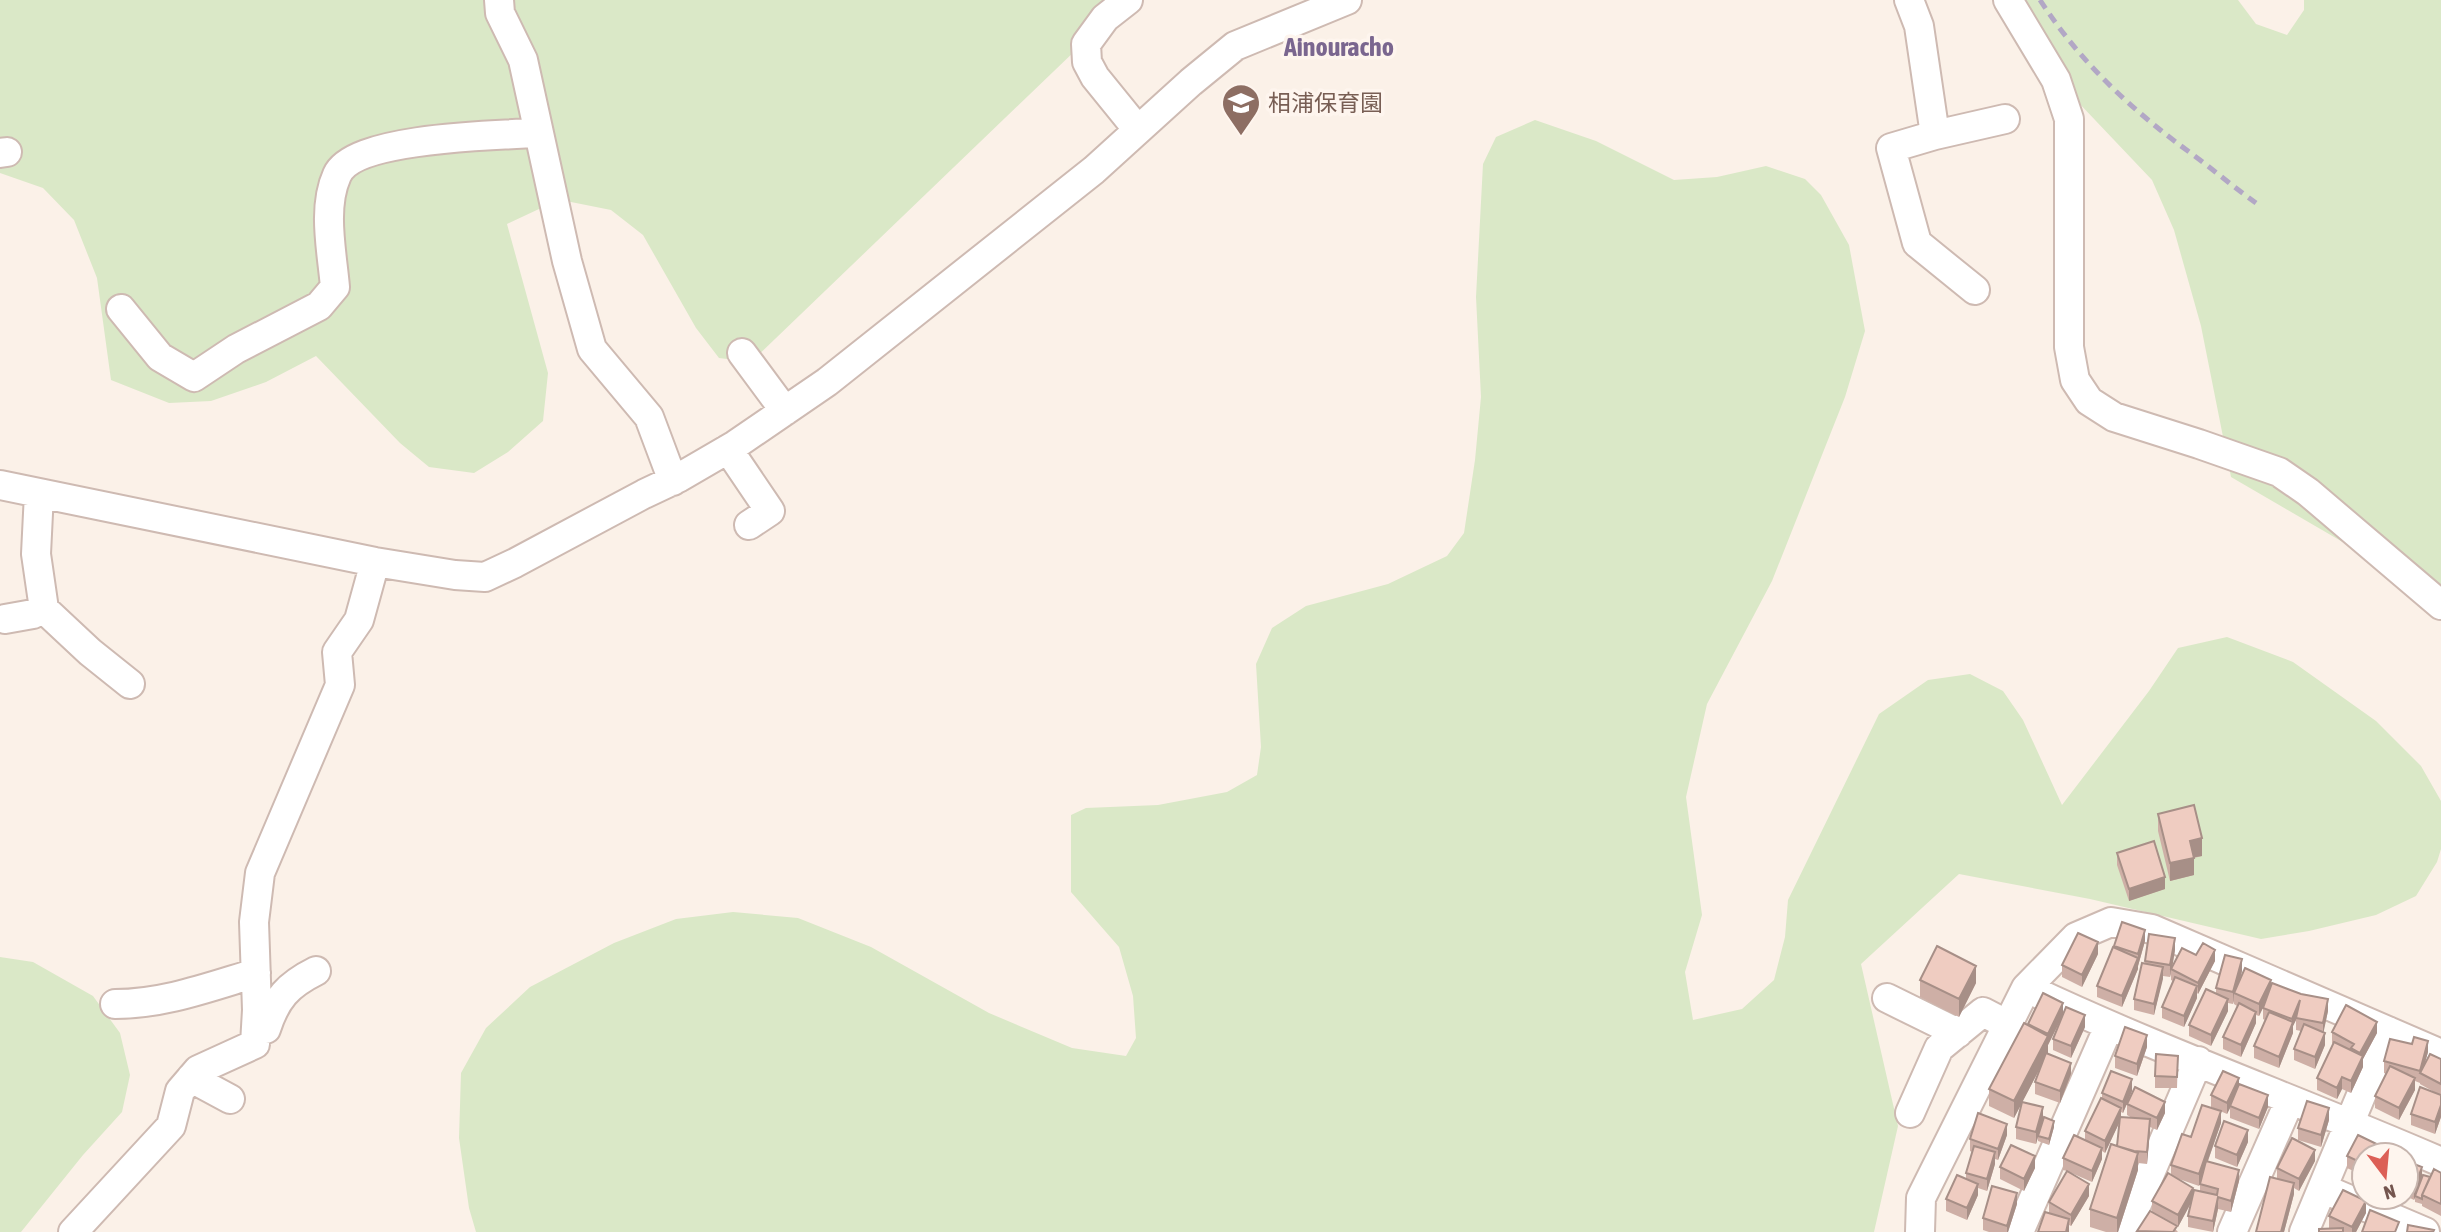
<svg xmlns="http://www.w3.org/2000/svg" width="2441" height="1232" font-family="'Asap Condensed','Noto Sans JP',sans-serif">
<style>
.green{fill:#dae8c7}
.lines{fill:none;stroke-linecap:round;stroke-linejoin:round}
.minor-casing{stroke:#cebab2;stroke-width:32}
.minor{stroke:#fff;stroke-width:28}
.rail{stroke:#b2a7c5;stroke-width:5;stroke-dasharray:10 7;stroke-linecap:butt}
.wall{fill:#ceafa6;fill-rule:evenodd}
.shaded-wall{fill:#a78f87}
.building{fill:#efccc1;stroke:#a78f87;stroke-width:2}
.labels{text-anchor:middle;stroke-width:7;stroke-linejoin:round;paint-order:stroke}
.education-label{font-size:23px;fill:#785e54;stroke:#fef5ee;text-anchor:start}
.quarter-label{font-size:26px;font-weight:bold;fill:#7a668f;stroke:#fef5ee}
</style>
<rect width="100%" height="100%" fill="#fbf1e8"/>
<path class="green" d="M0 0H1128L751 362 719 358 696 328 643 235 611 210 566 201 539 209 507 224 548 373 543 421 508 452 474 473 429 467 400 443 316 356 266 382 211 401 169 403 111 380 97 278 74 220 43 188 0 173Z
M2022 0H2238L2256 24 2287 35 2304 10V0H2441V611L2365 555 2231 477 2201 326 2174 230 2152 180 2039 61Z
M1535 120 1596 141 1674 180 1717 177 1766 166 1805 179 1821 195 1849 245 1865 331 1845 397 1772 581 1707 704 1686 797 1702 915 1685 972 1693 1020 1742 1009 1774 980 1785 937 1788 900 1879 714 1928 680 1970 674 2003 691 2023 720 2062 805 2149 691 2178 648 2227 637 2293 662 2376 721 2421 766 2441 801V849L2437 862 2416 896 2376 915 2309 931 2261 939 2090 899 1959 874 1861 964 1898 1126 1874 1232H476L469 1208 459 1138 461 1073 486 1028 530 987 614 943 676 919 733 912 798 918 871 947 989 1013 1072 1048 1126 1056 1136 1038 1133 996 1119 947 1071 892V815L1086 808 1158 805 1227 792 1257 775 1261 747 1256 664 1272 628 1306 606 1388 584 1447 556 1464 533 1475 460 1481 397 1476 297 1483 164 1496 137Z
M0 957 33 962 93 996 120 1033 130 1075 122 1112 83 1155 21 1232H0Z"/>
<g class="lines">
<defs>
<path id="minor" d="M499 0 500 13 523 60 567 261 592 349 649 417 673 481
M1128 0 1105 18 1086 44 1087 62 1095 77 1138 130
M1909 0 1919 26 1935 135 1891 148 1917 243 1975 290
M2008 0 2056 80 2069 119V347L2075 380 2089 401 2114 417 2199 444 2279 472 2308 492 2441 605
M1935 135 2005 119
M0 153 7 152
M121 309 160 357 194 377 236 349 319 306 335 287C332 252 322 208 337 175 354 137 500 135 539 133
M742 353 785 411
M728 449 770 511 749 525
M0 485 375 562 455 575 485 577 515 563 644 494 680 477 735 445 827 382 1094 170 1191 82 1235 46 1347 0
M39 493 36 554 44 609 90 652 130 684
M5 619 33 614 44 609
M2031 990C2165 1053 2305 1103 2441 1162
M1887 998 1958 1033
M115 1004C164 1004 209 987 256 973
M259 1027 266 1029C276 998 288 985 316 971
M191 1078 230 1099
M1910 1113 1939 1048 1983 1012 2008 1025
M2331 1192 2425 1232
M73 1232 171 1126 180 1091 198 1070 255 1044 257 1010 254 922 260 873 340 685 337 652 359 620 375 562
M1920 1232 1921 1198 2026 988 2076 937 2111 922 2152 929 2441 1054
M2019 1232 2109 1026
M2125 1232 2198 1061
M2232 1232 2290 1100
M2304 1232 2388 1031"/>
</defs>
<use href="#minor" class="minor-casing"/>
<use href="#minor" class="minor"/>
<path class="rail" d="M2040 0C2082 65 2134 112 2196 157 2216 172 2235 188 2256 203"/>
</g>
<path class="wall" d="M2158 814 2202 856 2194 858V875L2170 881 2158 831Z
M2117 853 2165 889 2129 901 2117 865Z
M2145 941 2138 966V969L2122 1007 2097 997V986L2114 946Z
M2175 950 2172 966 2196 955 2215 961 2198 994 2197 993V998L2184 1027 2162 1018V1007L2173 981 2171 980V974L2170 977 2163 976 2154 1015 2134 1010V999L2145 961Z
M2098 954 2082 987 2062 977V965Z
M2242 971 2240 980 2271 987 2328 1011 2323 1032 2325 1045 2315 1069 2294 1060V1049L2301 1031 2296 1030V1020L2293 1026V1033L2279 1068 2254 1058V1046L2265 1020 2263 1019V1008L2259 1016 2256 1015V1023L2241 1057 2223 1049V1037L2237 1006 2234 1004V1001L2233 1004 2228 1003V1011L2211 1046 2189 1036V1025L2216 993V988Z
M1920 980 1976 983 1959 1017 1920 997Z
M2063 1014 2085 1027 2071 1058 2053 1050V1039L2060 1021 2048 1045V1054L2071 1074 2060 1103 2035 1094V1082L2041 1066 2014 1118 1989 1106V1089L2028 1024Z
M2332 1032 2377 1033 2363 1059V1067L2351 1093 2342 1089 2337 1099 2317 1090V1078L2333 1044 2332 1043Z
M2147 1047 2137 1076 2115 1068V1056Z
M2428 1052 2425 1062 2441 1059V1117L2435 1134 2411 1125V1114L2436 1093 2420 1084V1082V1083L2415 1081V1090L2399 1120 2375 1108V1096L2386 1074 2384 1073V1061Z
M2178 1056 2177 1088H2155V1076Z
M2132 1091 2128 1101 2165 1113 2157 1130 2150 1127 2147 1164 2138 1163V1170L2118 1232H2106L2090 1227V1209L2117 1146 2119 1123 2105 1153 2102 1151V1159L2092 1182 2069 1172 2089 1196 2071 1226 2069 1225V1232H2038L2049 1213V1202L2067 1171 2063 1170V1158L2085 1140V1131L2102 1099V1093ZM2127 1104V1115L2132 1118 2121 1117V1112L2123 1113Z
M2211 1095 2268 1107 2259 1129 2230 1118V1108L2227 1114 2211 1107Z
M2043 1119 2054 1127 2049 1145 2038 1141V1137L2036 1144 2016 1139V1127Z
M2329 1120 2321 1147 2298 1140V1128Z
M2221 1123 2208 1161 2239 1181 2231 1212 2218 1209 2213 1232 2188 1227V1216L2191 1203 2178 1227 2168 1221 2178 1232H2137L2150 1211 2152 1212V1201L2171 1175V1165L2191 1137ZM2176 1178 2199 1186 2200 1183V1191L2193 1193Z
M2007 1135 1998 1160 1995 1159V1164L1987 1191 1978 1188V1195L1967 1220 1946 1211V1199L1966 1179V1173L1972 1152 1970 1151V1139Z
M2248 1142 2237 1167 2215 1158V1146Z
M2364 1155V1176L2347 1168V1156Z
M2315 1161 2299 1191 2294 1188V1194L2284 1232H2256L2277 1179V1168Z
M2406 1161 2422 1177H2430L2441 1173V1216L2422 1206V1204L2415 1202V1197L2414 1200 2406 1196Z
M2000 1167 2035 1168 2024 1191 2000 1179Z
M2017 1204 2008 1232H1989L1983 1230V1218Z
M2366 1213 2356 1232H2319L2332 1229 2329 1228V1216Z"/>
<path class="shaded-wall" d="M2202 838V856L2190 858V841Z
M2194 858V875L2170 881V863Z
M2165 877V889L2129 901V889Z
M2145 930V941L2138 966V954Z
M2175 938V950L2172 969H2171L2170 977V965Z
M2098 942V954L2082 987V975Z
M2215 950V961L2198 994V983Z
M2138 958V969L2122 1007V996Z
M2242 959V971L2236 994 2234 993 2233 1004V992Z
M1976 966V983L1959 1017V999Z
M2163 967V979L2154 1015V1004Z
M2271 980V991L2259 1016V1004Z
M2197 986V998L2184 1027V1016Z
M2228 999V1011L2211 1046V1035Z
M2328 999V1011L2323 1035V1023Z
M2300 1000 2296 1020 2293 1026V1033L2279 1068V1057L2292 1026V1019Z
M2063 1003V1015L2048 1045V1034Z
M2256 1012V1023L2241 1057V1045Z
M2085 1015V1027L2071 1058V1046Z
M2377 1022V1033L2363 1059V1067L2351 1093V1081L2360 1062V1053Z
M2325 1033V1045L2315 1069V1057Z
M2147 1035V1047L2137 1076V1064Z
M2048 1036V1053L2014 1118V1101Z
M2428 1041V1052L2422 1074 2420 1073V1083V1071Z
M2071 1063V1074L2060 1103V1091Z
M2342 1077V1089L2337 1099V1088Z
M2239 1078V1090L2227 1114V1103Z
M2415 1078V1090L2399 1120V1108Z
M2132 1079V1091L2123 1113V1102Z
M2268 1095V1107L2259 1129V1118Z
M2165 1102V1113L2157 1130V1118Z
M2441 1105V1117L2435 1134V1122Z
M2043 1107V1119L2036 1144V1132Z
M2121 1108V1119L2105 1153V1141Z
M2329 1108V1120L2321 1147V1135Z
M2221 1111V1123L2199 1186V1174Z
M2150 1119V1131L2147 1164V1152Z
M2054 1121V1127L2049 1145V1139Z
M2007 1124V1135L1998 1160V1149Z
M2248 1130V1142L2237 1167V1155Z
M2102 1148V1159L2092 1182V1171Z
M2315 1150V1161L2299 1191V1179Z
M1995 1152V1164L1987 1191V1179Z
M2138 1153V1170L2118 1232H2117V1218Z
M2035 1156V1168L2024 1191V1179Z
M2422 1167V1179L2414 1200V1188Z
M2239 1170V1181L2231 1212V1201Z
M2294 1183V1194L2284 1232H2281Z
M1978 1184V1195L1967 1220V1208Z
M2089 1184V1196L2071 1226V1215Z
M2193 1188V1199L2178 1227V1215Z
M2017 1193V1204L2008 1232H2007V1226Z
M2218 1197V1209L2213 1232V1221Z
M2366 1201V1213L2356 1232H2352V1227Z
M2069 1219V1232H2066Z"/>
<path class="building" d="M2194 805 2202 838 2190 841 2194 858 2170 863 2158 814Z
M2154 841 2165 877 2129 889 2117 853Z
M2122 922 2145 930 2138 954 2114 946Z
M2078 933 2098 942 2082 975 2062 965Z
M2149 934 2175 938 2170 965 2145 961Z
M2203 943 2215 950 2198 983 2171 969 2182 948 2196 955Z
M1937 946 1976 966 1959 999 1920 980Z
M2113 947 2138 958 2122 996 2097 986Z
M2225 955 2242 959 2233 992 2216 988Z
M2142 963 2163 967 2154 1004 2134 999Z
M2245 968 2271 980 2259 1004 2234 993Z
M2175 977 2197 986 2184 1016 2162 1007Z
M2272 983 2301 994 2328 999 2323 1023 2296 1018 2300 1000 2292 1019 2263 1008Z
M2206 989 2228 999 2211 1035 2189 1025Z
M2043 993 2063 1003 2048 1034 2028 1024Z
M2239 1003 2256 1012 2241 1045 2223 1037Z
M2346 1005 2377 1022 2360 1053 2351 1048 2354 1044 2332 1032Z
M2066 1007 2085 1015 2071 1046 2053 1039Z
M2269 1012 2293 1022 2279 1057 2254 1046Z
M2024 1023 2048 1036 2014 1101 1989 1089Z
M2304 1024 2325 1033 2315 1057 2294 1049Z
M2125 1027 2147 1035 2137 1064 2115 1056Z
M2414 1037 2428 1041 2420 1071 2384 1061 2390 1039 2412 1044Z
M2334 1042 2363 1056 2351 1081 2342 1077 2337 1088 2317 1078Z
M2046 1053 2071 1063 2060 1091 2035 1082Z
M2156 1054 2178 1056 2177 1077 2155 1076Z
M2430 1054 2441 1059V1084L2420 1073Z
M2390 1066 2415 1078 2399 1108 2375 1096Z
M2111 1071 2132 1079 2123 1102 2102 1093Z
M2223 1071 2239 1078 2227 1103 2211 1095Z
M2239 1084 2268 1095 2259 1118 2230 1106Z
M2135 1087 2165 1102 2157 1118 2127 1104Z
M2420 1087 2441 1095V1105L2435 1122 2411 1114Z
M2101 1098 2121 1108 2105 1141 2085 1131Z
M2307 1101 2329 1108 2321 1135 2298 1128Z
M2022 1102 2043 1107 2036 1132 2016 1127Z
M2202 1105 2221 1111 2199 1174 2171 1165 2182 1134 2191 1137Z
M1978 1113 2007 1124 1998 1149 1970 1139Z
M2044 1117 2054 1121 2049 1139 2038 1136Z
M2120 1117 2150 1119 2147 1152 2134 1151 2117 1146Z
M2224 1121 2248 1130 2237 1155 2215 1146Z
M2074 1135 2102 1148 2092 1171 2063 1158Z
M2358 1135 2389 1150 2387 1155H2364V1164L2347 1156Z
M2292 1138 2315 1150 2299 1179 2277 1168Z
M2111 1144 2138 1153 2117 1218 2090 1209Z
M2011 1145 2035 1156 2024 1179 2000 1167Z
M1974 1146 1995 1152 1987 1179 1966 1173Z
M2206 1161 2239 1170 2231 1201 2218 1197 2213 1221 2188 1216 2194 1190 2217 1195 2218 1189 2200 1184Z
M2406 1161 2422 1167 2414 1188 2406 1185Z
M2434 1169 2441 1173V1204L2422 1195Z
M2067 1171 2089 1184 2071 1215 2049 1202Z
M2168 1173 2193 1188 2178 1215 2152 1201Z
M1957 1175 1978 1184 1967 1208 1946 1199Z
M2423 1175 2430 1177 2422 1195V1199L2415 1196Z
M2270 1177 2294 1183 2281 1232H2256Z
M1992 1186 2017 1193 2007 1226 1983 1218Z
M2343 1190 2366 1201 2352 1227 2329 1216Z
M2370 1210 2399 1222 2395 1232H2362Z
M2150 1211 2177 1226 2173 1232 2137 1231Z
M2045 1212 2069 1219 2066 1232H2038Z
M2408 1225 2434 1230 2433 1232H2407Z
M2343 1228V1232H2319V1229Z"/>
<defs>
<symbol id="school-pin" viewBox="-11 -11 22 30"><path d="M0 17L-7.5 6A9.5 9.5 0 1 1 7.5 6Z" fill="#8d6e63" stroke="#fef5ee"/><path d="M0-5L7-2L0 1L-7-2ZM-4 1L0 2.5L4 1V4Q0 6-4 4Z" fill="#fff"/></symbol>
</defs>
<g fill-rule="evenodd">
<use href="#school-pin" x="1219" y="81" width="44" height="60"/>
</g>
<g class="labels">
<g class="education-label">
<text x="1268" y="111">相浦保育園</text>
</g>
<g class="quarter-label">
<text x="1339" y="56">Ainouracho</text>
</g>
</g>
<g transform="translate(2385 1176) rotate(164)"><circle r="33" fill="#fef5ee" stroke="#c7b5ae" stroke-width="2"/>
<path d="M0-5L12 26L0 18L-12 26Z" fill="#dc5f56"/>
<text y="-10" font-size="19" font-weight="bold" text-anchor="middle" fill="#74554e">N</text>
</g>
</svg>
